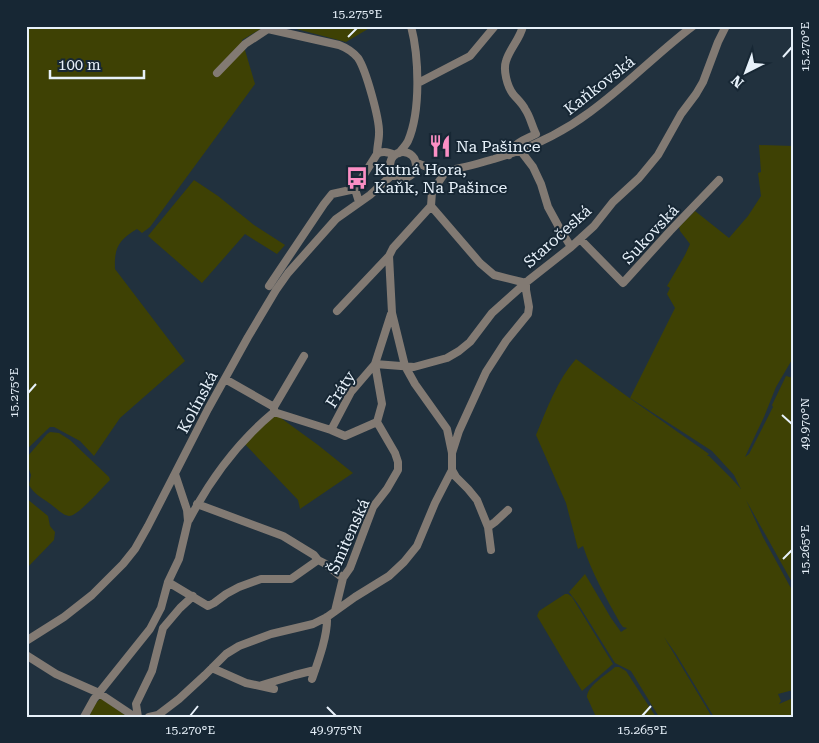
<svg xmlns="http://www.w3.org/2000/svg" width="819" height="743" font-family="'Roboto Serif',serif">
<style>
.green{fill:#3e4104}
.lines{fill:none;stroke-linecap:round;stroke-linejoin:round}
.minor{stroke:#827a73;stroke-width:8}
.ticks{fill:none;stroke:#e7f1fa;stroke-width:2}
.labels{text-anchor:middle;stroke-width:4;stroke-linejoin:round;paint-order:stroke}
.street-label{font-size:16px;fill:#e7f1fa;stroke:#172734}
.poi-label{font-size:16px;fill:#e7f1fa;stroke:#172734;text-anchor:start}
.neatline{fill:none;stroke:#e7f1fa;stroke-width:2}
.ticks-label{font-size:12px;text-anchor:middle;fill:#e7f1fa}
</style>
<rect width="100%" height="100%" fill="#21313e"/>
<path class="green" d="M26 26H266L242 40 255 84 150 227 142 233 137 229C119 240 114 247 115 269L185 361 120 418 94 456 80 441 54 427H50L26 450Z
M285 26H373L346 42Z
M759 145 793 146V358L776 387 764 417 745 457 749 454 773 407 772 405 786 376 793 378V584L746 500 763 537 793 592V690L778 694 781 701 779 704 793 698V717H714L676 654 664 637 712 717H659L631 671 615 663 578 604 569 592 585 574 611 618 621 632 627 628 623 627 620 623C606 598 592 573 583 546L578 549 566 503 536 435C547 409 557 380 576 359L628 397 709 454 707 456H709L732 479 741 489 734 475 712 451 630 398 675 308 667 294 670 288 667 286 685 255 690 244 680 231 679 227 695 211 729 238 748 216 761 196 758 173 761 172Z
M194 180 218 196 254 225 285 245 277 254 245 234 202 283 148 236Z
M274 413 318 445 353 473 300 509 298 500 242 441Z
M50 432 59 433 70 440 109 477 110 480 108 482C101 489 78 516 69 516 62 515 55 507 49 503 42 498 33 493 29 485L31 475 27 463V457L47 434Z
M26 498 48 516 50 526 55 532 54 540 26 569Z
M565 594H568L572 597 613 664 582 691 566 665 537 616 539 611Z
M615 667H619L626 671 656 717H596L587 697C587 686 606 675 615 667Z
M101 698 128 717H89L94 705Z"/>
<g class="lines">
<path class="minor" d="M217 73 245 44 268 29 339 45C347 48 353 52 358 58 366 70 380 120 379 134 379 140 377 147 377 154
M418 83 470 56 495 26
M520 150 533 167 541 184 548 207 560 229 571 247
M390 165a13 13 0 1 1 26 0a13 13 0 1 1-26 0Z
M399 153C402 149 406 145 408 141 421 111 419 57 411 26
M509 155C515 142 524 140 536 134 532 126 530 116 525 109 522 103 517 99 513 94 507 86 503 70 506 61 510 48 520 39 523 26
M416 163C421 164 423 166 427 167 432 169 440 170 446 170 462 169 479 163 494 159 528 149 562 133 590 112 626 86 657 53 693 26
M444 170V174L432 192 431 206 393 248 389 256 392 313 405 366 415 384 447 429 452 453V470L456 477 468 489 477 500 488 527 491 550
M359 202 355 189 377 154C383 150 389 152 395 155
M431 206 480 263 494 275 526 283
M580 239 623 283 670 231 719 180
M269 286 324 204 332 194 355 189
M337 311 389 256
M375 364 414 367 447 358 459 351 470 342 492 313 529 280 571 247 594 226 613 202 639 178 658 155 681 114 696 94 703 82 718 42 726 26
M225 379 274 407V412
M274 407 304 356
M274 412 331 430 345 436 377 422
M331 430 351 392 375 364 391 314
M452 453 459 431 486 372 506 341 528 314 529 307 526 290V283
M197 504 283 536 314 555 318 560 324 563 343 578
M189 520C210 480 239 441 274 412
M488 527 495 522 508 510
M168 582 208 606 214 603 226 594 239 587 261 579H291L318 560
M335 611 343 578 350 568 373 507 387 489 398 470V462L395 453 377 422 382 404 375 364
M26 641 64 617 92 595 123 564 135 549 148 526 208 409 248 337 276 290 288 273 336 219 370 195 393 174
M26 655 56 674 99 693 135 717
M212 668 246 683 274 689
M312 679C318 662 328 635 327 617
M262 685 295 675 315 670
M84 717 94 699 150 629 161 608 168 582 179 559 188 521 187 510 175 474
M138 717 136 704 152 671 163 628 180 608 193 596
M149 717 158 715 179 699 205 675 226 654 239 646 271 634 313 624 327 617 355 597 389 576 404 562 417 546 435 503 452 470"/>
</g>
<path class="ticks" d="M348 37 357 28M783 57 792 47M28 393 36 384M782 415 792 424M783 559 792 550M327 707 336 716M190 716 198 706M642 716 651 706"/>
<defs>
<symbol id="restaurant-bare" viewBox="-9 -9 18 18"><path d="M-5-6h1v4h1v-4h1v4h1v-4h1v5L-1.5 .5V6h-2V.5L-5-1ZM5-6V6H3V1.5H1.5Q1.5-4 5-6Z" fill="#fb8fc4" stroke="#172734" stroke-width="2.5" paint-order="stroke"/></symbol>
<symbol id="bus-bare" viewBox="-9 -9 18 18"><path d="M-5-6H5V4H4V6H2V4H-2V6H-4V4H-5ZM-3.5-4V0h7V-4ZM-3.5 1.2v1.5H-2V1.2ZM2 1.2v1.5H3.5V1.2Z" fill="#fb8fc4" stroke="#172734" stroke-width="2.5" paint-order="stroke"/></symbol>
</defs>
<g fill-rule="evenodd">
<use href="#restaurant-bare" x="424" y="130" width="32" height="32"/>
<use href="#bus-bare" x="341" y="162" width="32" height="32"/>
</g>
<g class="labels">
<g class="street-label">
<text transform="translate(599 85) rotate(-38)" y="6">Kaňkovská</text>
<text transform="translate(650 234) rotate(-47)" y="6">Sukovská</text>
<text transform="translate(557 236) rotate(-42)" y="6">Staročeská</text>
<text transform="translate(340 389) rotate(-57)" y="6">Fráty</text>
<text transform="translate(197 402) rotate(-62)" y="6">Kolínská</text>
<text transform="translate(348 536) rotate(-66)" y="6">Šmitenská</text>
</g>
<g class="poi-label">
<text x="456" y="152">Na Pašince</text>
<text x="374" y="175">Kutná Hora,<tspan x="374" dy="18">Kaňk, Na Pašince</tspan></text>
</g>
</g>
<rect width="819" height="743" fill="none" stroke="#172734" stroke-width="55"/>
<g transform="translate(746 72) rotate(222)" stroke="#172734" stroke-width="4" paint-order="stroke">
<path d="M0-4L9 19L0 12L-9 19Z" fill="#e7f1fa"/>
<text y="-8" font-size="14" font-weight="bold" text-anchor="middle" fill="#e7f1fa">N</text>
</g>
<path d="M50 70v8h94v-8" fill="none" stroke="#e7f1fa" stroke-width="2.5"/>
<text x="58" y="70" font-size="15" fill="#e7f1fa" stroke="#172734" stroke-width="4" paint-order="stroke">100 m</text>
<rect x="28" y="28" width="764" height="688" class="neatline"/>
<g class="ticks-label">
<text x="357" y="18">15.275°E</text>
<text transform="translate(805 47) rotate(-90)" y="4">15.270°E</text>
<text transform="translate(14 393) rotate(-90)" y="4">15.275°E</text>
<text transform="translate(805 424) rotate(-90)" y="4">49.970°N</text>
<text transform="translate(805 550) rotate(-90)" y="4">15.265°E</text>
<text x="190" y="734">15.270°E</text>
<text x="336" y="734">49.975°N</text>
<text x="642" y="734">15.265°E</text>
</g>
</svg>
